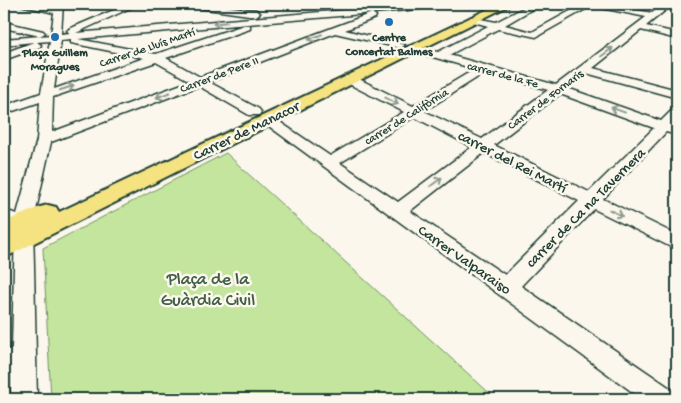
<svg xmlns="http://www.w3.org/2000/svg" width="681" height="403" font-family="'Gochi Hand',sans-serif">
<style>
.green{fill:#c4e59d;stroke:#729168}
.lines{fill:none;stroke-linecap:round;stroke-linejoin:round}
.minor-casing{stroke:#1f3d34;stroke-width:3}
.major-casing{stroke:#1f3d34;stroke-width:4}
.minor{fill:#fbf7ec;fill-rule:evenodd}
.major{fill:#f5e382;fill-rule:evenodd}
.oneway{stroke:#8d9a90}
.poi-dot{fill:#1f6fb2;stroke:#fbf7ec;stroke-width:2}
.labels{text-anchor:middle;stroke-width:5;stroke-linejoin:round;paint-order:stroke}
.far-poi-label{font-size:12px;font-weight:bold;fill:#1f3d34;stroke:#fbf7ec}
.far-street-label{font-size:12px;fill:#1f3d34;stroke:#fbf7ec}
.street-label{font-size:15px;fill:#1f3d34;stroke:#fbf7ec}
.near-park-label{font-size:18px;fill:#405f49;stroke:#fbf7ec}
</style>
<rect width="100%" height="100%" fill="#fbf7ec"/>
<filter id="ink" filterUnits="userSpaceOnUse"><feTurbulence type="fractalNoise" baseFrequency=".02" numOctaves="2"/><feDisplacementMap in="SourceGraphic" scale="10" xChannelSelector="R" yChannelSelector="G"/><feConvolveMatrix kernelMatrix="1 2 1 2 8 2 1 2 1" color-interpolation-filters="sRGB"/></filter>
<g filter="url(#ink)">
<path class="green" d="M226 153 244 170 496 399H51L43 248Z"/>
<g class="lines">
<defs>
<path id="minor" d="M16 4H33L54 8 55 4H63L61 34 70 33 67 31 69 29 128 4H139L76 33 415 4H446L442 7 78 39 156 54 244 25H250V29L166 58 200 77 372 13 376 16 375 18 345 30 405 45 400 48 335 33 209 82 259 109 261 112 259 115H249L199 86 51 142 33 224 37 399H11V374L4 377V352L12 348 15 227 4 223V210L17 214 37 140 40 102 4 114V106L41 93 50 41 37 42 41 45 40 47 4 60V53L34 42 4 45V39L40 36 4 28V22L43 31 45 33 40 36 51 35 54 13ZM71 39V43L144 58 54 89 61 40ZM156 62 190 81 52 132 53 97Z
M188 4H208L256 10 260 13 256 16 192 7Z
M476 4H488L491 6 487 9Z
M531 4H541L505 25 532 32 583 4H605L652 13 664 4H673L646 26 677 33V39L641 30 593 68 677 90V98L586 73 567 88 661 121 672 110 677 109V121L673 125 677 126V135L666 132 603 199 677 235V250L594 209 521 286 673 390 677 399H642L259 119 266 115 271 116 330 156 404 112 345 82V76H353L413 106 475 69 408 50V46L438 52 488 26 470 21V17L496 22ZM591 6 646 17 556 85 449 55 498 29 536 37ZM486 72 548 90 482 139 424 111ZM560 94 654 128 589 192 494 145ZM414 117 472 147 398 202 340 163ZM484 153 579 201 505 275 410 211Z"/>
<path id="major" d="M499 4H512L4 258V222L40 207 48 205 56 207 59 212Z"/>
</defs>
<use href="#minor" class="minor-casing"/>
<use href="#major" class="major-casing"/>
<use href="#minor" class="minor"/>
<use href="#major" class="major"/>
</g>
<defs><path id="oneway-shaft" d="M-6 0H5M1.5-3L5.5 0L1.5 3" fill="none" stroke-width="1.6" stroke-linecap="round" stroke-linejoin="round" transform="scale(1.25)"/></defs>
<g class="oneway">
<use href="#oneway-shaft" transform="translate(220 23) rotate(175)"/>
<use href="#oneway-shaft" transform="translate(315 37) rotate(159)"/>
<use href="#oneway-shaft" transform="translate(607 52) rotate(-37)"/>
<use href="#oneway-shaft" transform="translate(67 88) rotate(-18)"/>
<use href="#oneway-shaft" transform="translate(163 95) rotate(159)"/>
<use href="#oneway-shaft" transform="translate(392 101) rotate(27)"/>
<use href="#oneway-shaft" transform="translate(618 110) rotate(-160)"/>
<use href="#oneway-shaft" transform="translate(436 182) rotate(-37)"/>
<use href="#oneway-shaft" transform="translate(616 213) rotate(27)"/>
</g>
</g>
<g class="poi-dot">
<circle cx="389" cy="22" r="5"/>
<circle cx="55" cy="37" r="5"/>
</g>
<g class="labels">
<g class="far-poi-label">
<text x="389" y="41">Centre<tspan x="389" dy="14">Concertat Balmes</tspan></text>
<text x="55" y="56">Plaça Guillem<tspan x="55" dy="14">Moragues</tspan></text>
</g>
<g class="far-street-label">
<text transform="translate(147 47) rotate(-19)" y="4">Carrer de Lluís Martí</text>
<text transform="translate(219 74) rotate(-21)" y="4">Carrer de Pere II</text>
<text transform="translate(503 74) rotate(15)" y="4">carrer de la Fe</text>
<text transform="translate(545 99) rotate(-37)" y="4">Carrer de Fornaris</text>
<text transform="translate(406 116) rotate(-32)" y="4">carrer de Califòrnia</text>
</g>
<g class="street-label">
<text transform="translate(246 130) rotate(-26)" y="5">Carrer de Manacor</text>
<text transform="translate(513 161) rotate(27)" y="5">carrer del Rei Martí</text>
<text transform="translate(585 207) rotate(-45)" y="5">carrer de Ca na Tavernera</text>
<text transform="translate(465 259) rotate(35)" y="5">Carrer Valparaiso</text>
</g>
<g class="near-park-label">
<text x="208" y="284">Plaça de la<tspan x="208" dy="21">Guàrdia Civil</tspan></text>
</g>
</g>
<rect width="681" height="403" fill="none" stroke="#fbf7ec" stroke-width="20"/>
<rect x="10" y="10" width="661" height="383" fill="none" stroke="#1f3d34" stroke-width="2" filter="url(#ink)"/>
</svg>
